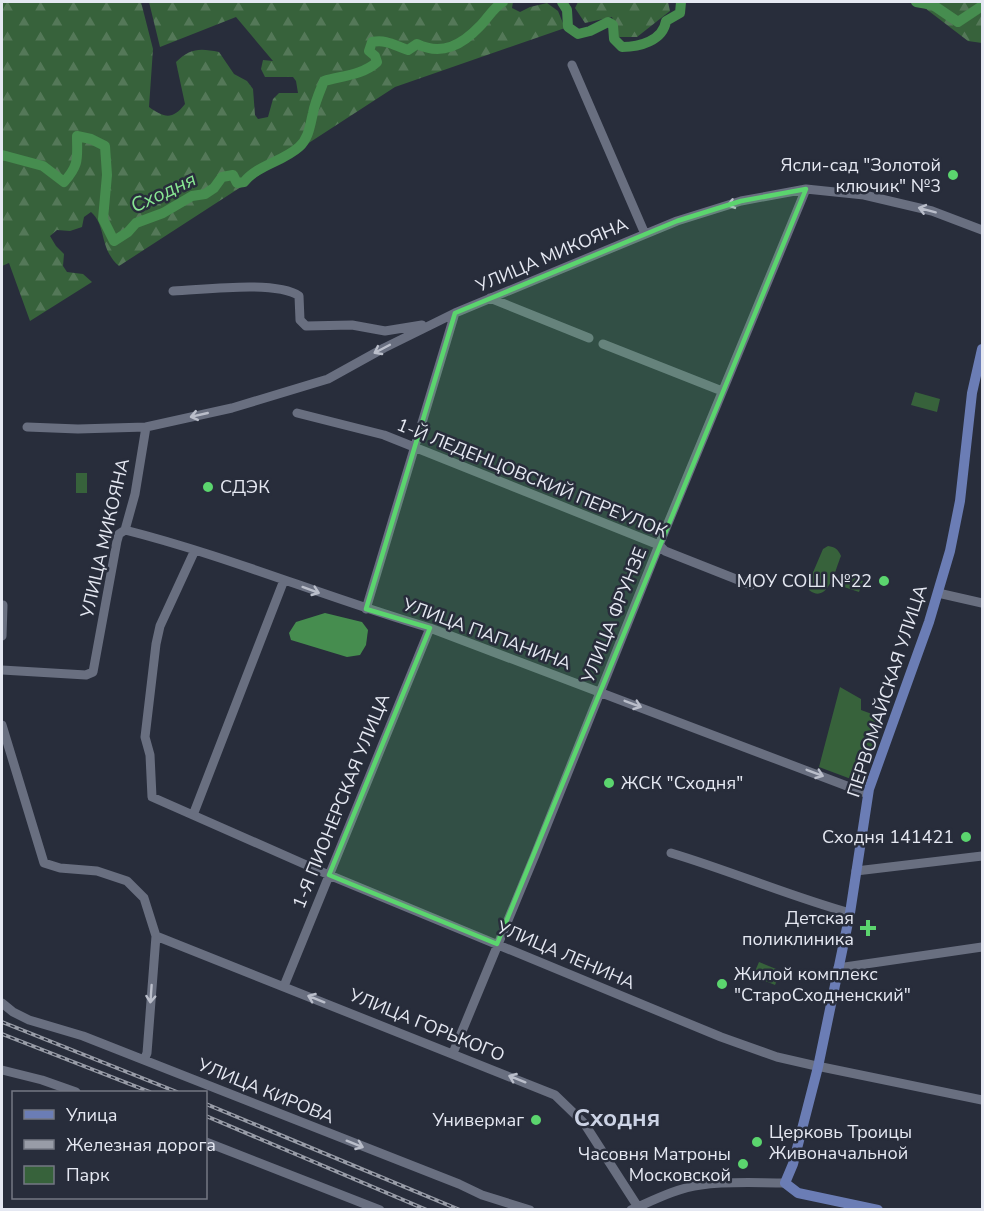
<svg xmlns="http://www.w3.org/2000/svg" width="984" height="1211" font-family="'Nunito Sans',sans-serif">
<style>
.forest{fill:url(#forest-firs)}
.park{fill:#37623b}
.water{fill:#468d4f}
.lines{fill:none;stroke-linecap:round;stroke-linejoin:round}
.river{stroke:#468d4f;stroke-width:10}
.minor{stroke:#696f80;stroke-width:9}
.major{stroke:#6b7db5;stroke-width:10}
.rail-casing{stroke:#989ca7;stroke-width:4}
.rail{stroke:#282d3b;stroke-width:1.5;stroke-dasharray:4.5;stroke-linecap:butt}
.oneway{stroke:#babeca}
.marked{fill:#5bd56e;fill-opacity:0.2;stroke:#5bd56e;stroke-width:4.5;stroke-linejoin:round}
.poi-dot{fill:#5bd56e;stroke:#282d3b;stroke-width:2}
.labels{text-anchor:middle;stroke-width:5;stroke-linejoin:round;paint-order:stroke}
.poi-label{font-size:18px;fill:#e5e8f2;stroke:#282d3b;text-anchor:end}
.street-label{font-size:18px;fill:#e5e8f2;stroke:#282d3b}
.water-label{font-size:20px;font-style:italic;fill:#88e692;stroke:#282d3b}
.district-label{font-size:24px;font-weight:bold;fill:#ccd3e5;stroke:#282d3b}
</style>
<defs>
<pattern id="forest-firs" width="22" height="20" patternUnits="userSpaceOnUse" patternTransform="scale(1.5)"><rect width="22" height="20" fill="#37623b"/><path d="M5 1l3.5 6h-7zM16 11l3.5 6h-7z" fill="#547858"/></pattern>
</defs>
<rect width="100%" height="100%" fill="#282d3b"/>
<path class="forest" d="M2 2H141L153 49 149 107C164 118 173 120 185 104L176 62C190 48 200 48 219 52L234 74 247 81 253 89 255 115 258 119 268 117 273 99 279 93H298L296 81 293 77H265L261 69 263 60 273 61 236 17 160 47 149 2H513L512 8 520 12 530 7 547 3 558 11 565 28 395 87 119 266C99 249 107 226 91 212L84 217 82 227 70 231 57 230 50 236 56 246 64 254 63 266 67 272 83 274 92 282 30 321 9 263 2 266Z
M578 2H668L670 11 637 37H618L612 17 585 23 575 8Z
M917 2H982V43L968 41Z"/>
<path class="park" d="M915 392 940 399 937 412 911 405Z
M76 473H87V493H76Z
M828 546C835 547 838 549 841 556 835 570 828 605 809 590L808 584 823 549Z
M840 572 863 581 859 592 835 584Z
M840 687 861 699V710L883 718 859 782 819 767Z
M759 962 781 971 775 985 753 976Z"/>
<path class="water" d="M325 613 362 622 368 630 366 645 360 655 347 657 291 640 289 633 296 622Z"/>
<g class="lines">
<path class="river" d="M562 2 567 10 568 27 578 34 590 31 608 22 613 25 614 39 622 47C639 47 663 41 666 21L680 13 681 2
M916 2 933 5 958 22 982 6
M2 155 43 166 64 182C80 164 77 158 77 136L91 139 105 146 107 175 103 219 114 241 128 232 136 223 163 213 192 196 205 194 214 188 222 177 233 175 237 183 244 182C258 165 282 162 299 147 309 138 310 125 313 113 315 102 320 91 324 81 341 76 363 75 377 62L375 56 369 51 372 42C387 39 395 46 408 50L417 44C442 56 462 45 480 26 488 18 493 8 503 2"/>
<path class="minor" d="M572 65 645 234
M173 291C203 290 276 280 299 296L300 320 306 326 352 325 385 331 422 325
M490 298 589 338
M603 344 722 391
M297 413 384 435 659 545 665 551 751 585
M27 427 78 429 146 427
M125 530C228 556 327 598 430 628L868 794
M195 550 160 626 156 644 145 737 150 755 152 797 329 875 721 1037 777 1057 812 1065 982 1100
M938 593 982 603
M2 605H3L2 636
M366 609 455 313
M2 670 86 675 93 672 117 541 119 534 125 530 135 494 146 427 232 408 328 379 384 348 455 313 677 221 741 201 806 189 864 195 932 211 982 230
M2 725 44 863 60 868 97 871 127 881 144 898 156 936 147 1053 144 1060
M193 815 284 580
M671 853C731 871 789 896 850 913
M856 871 982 856
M156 936 555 1095 584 1123 638 1207
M838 968 982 947
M284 986 430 628
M2 1003 13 1012 29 1020 83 1036 459 1184 482 1195 530 1210
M453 1053 535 855 659 545 806 189
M2 1070 42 1080 76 1092
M206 1142 380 1210
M631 1210C654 1200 677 1188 701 1185 729 1181 757 1183 785 1183"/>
<path class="major" d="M878 1210 798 1193 785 1183 793 1164 818 1067 850 913 869 789 929 622 950 551 960 501 972 393 982 349"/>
<defs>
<path id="rail" d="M2 1022 177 1092
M2 1034 150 1092
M206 1104 460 1210
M206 1116 427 1210"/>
</defs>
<use href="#rail" class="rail-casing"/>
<use href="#rail" class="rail"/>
</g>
<defs><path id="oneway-shaft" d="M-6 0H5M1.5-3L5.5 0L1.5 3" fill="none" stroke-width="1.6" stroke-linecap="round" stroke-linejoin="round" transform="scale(1.5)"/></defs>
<g class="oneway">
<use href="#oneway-shaft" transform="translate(736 203) rotate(164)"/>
<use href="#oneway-shaft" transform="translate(927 210) rotate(-165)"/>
<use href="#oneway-shaft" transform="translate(382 349) rotate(152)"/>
<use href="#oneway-shaft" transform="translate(199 415) rotate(167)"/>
<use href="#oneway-shaft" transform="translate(311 590) rotate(20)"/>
<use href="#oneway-shaft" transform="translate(633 704) rotate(21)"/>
<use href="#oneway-shaft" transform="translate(815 773) rotate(21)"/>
<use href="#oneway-shaft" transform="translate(151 994) rotate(94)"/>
<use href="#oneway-shaft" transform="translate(316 999) rotate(-158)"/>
<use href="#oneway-shaft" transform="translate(517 1079) rotate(-158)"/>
<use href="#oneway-shaft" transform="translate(355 1144) rotate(22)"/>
</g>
<path class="marked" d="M806 189 497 944 329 875 430 628 366 609 455 313 677 221 741 201Z"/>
<g class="poi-dot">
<circle cx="953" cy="175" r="6"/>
<circle cx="208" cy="487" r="6"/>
<circle cx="884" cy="581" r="6"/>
<circle cx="609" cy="783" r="6"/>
<circle cx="966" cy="837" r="6"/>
<path d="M865 919h6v6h6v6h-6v6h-6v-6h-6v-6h6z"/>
<circle cx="722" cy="984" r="6"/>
<circle cx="536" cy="1120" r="6"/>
<circle cx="757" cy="1142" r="6"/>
<circle cx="743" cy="1164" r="6"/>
</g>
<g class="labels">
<g class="poi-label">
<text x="941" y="171">Ясли-сад "Золотой<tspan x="941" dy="21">ключик" №3</tspan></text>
<text x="220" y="493" text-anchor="start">СДЭК</text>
<text x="872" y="587">МОУ СОШ №22</text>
<text x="621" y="789" text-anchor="start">ЖСК "Сходня"</text>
<text x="954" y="843">Сходня 141421</text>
<text x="854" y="924">Детская<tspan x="854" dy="21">поликлиника</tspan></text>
<text x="734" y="980" text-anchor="start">Жилой комплекс<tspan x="734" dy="21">"СтароСходненский"</tspan></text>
<text x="524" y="1126">Универмаг</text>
<text x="769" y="1138" text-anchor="start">Церковь Троицы<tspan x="769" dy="21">Живоначальной</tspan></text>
<text x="731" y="1160">Часовня Матроны<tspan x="731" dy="21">Московской</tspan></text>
</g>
<g class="street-label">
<text transform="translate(552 255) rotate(-23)" y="6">УЛИЦА МИКОЯНА</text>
<text transform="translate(532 478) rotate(22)" y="6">1-Й ЛЕДЕНЦОВСКИЙ ПЕРЕУЛОК</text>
<text transform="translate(105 538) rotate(-77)" y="6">УЛИЦА МИКОЯНА</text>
<text transform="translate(614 615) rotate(-68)" y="6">УЛИЦА ФРУНЗЕ</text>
<text transform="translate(487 634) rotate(20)" y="6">УЛИЦА ПАПАНИНА</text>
<text transform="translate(887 691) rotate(-72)" y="6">ПЕРВОМАЙСКАЯ УЛИЦА</text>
<text transform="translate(341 801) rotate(-68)" y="6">1-Я ПИОНЕРСКАЯ УЛИЦА</text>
<text transform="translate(566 955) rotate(23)" y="6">УЛИЦА ЛЕНИНА</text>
<text transform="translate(427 1025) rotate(22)" y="6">УЛИЦА ГОРЬКОГО</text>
<text transform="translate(266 1091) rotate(22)" y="6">УЛИЦА КИРОВА</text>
</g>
<g class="water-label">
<text transform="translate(163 192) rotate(-25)" y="7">Сходня</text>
</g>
<g class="district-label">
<text x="617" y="1126">Сходня</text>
</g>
</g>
<rect width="984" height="1211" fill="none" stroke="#e5e8f2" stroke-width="6"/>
<rect x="12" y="1091" width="195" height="108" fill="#282d3b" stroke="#747884" stroke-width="1.5"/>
<rect x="24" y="1110" width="30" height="9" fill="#6b7db5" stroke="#747884" stroke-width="1.5"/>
<text x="66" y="1121" font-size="18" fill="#e5e8f2">Улица</text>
<rect x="24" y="1140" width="30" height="9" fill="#989ca7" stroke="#747884" stroke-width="1.5"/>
<text x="66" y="1151" font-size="18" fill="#e5e8f2">Железная дорога</text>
<rect x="24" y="1166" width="30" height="18" fill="#37623b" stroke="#747884" stroke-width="1.5"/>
<text x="66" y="1181" font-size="18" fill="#e5e8f2">Парк</text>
</svg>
